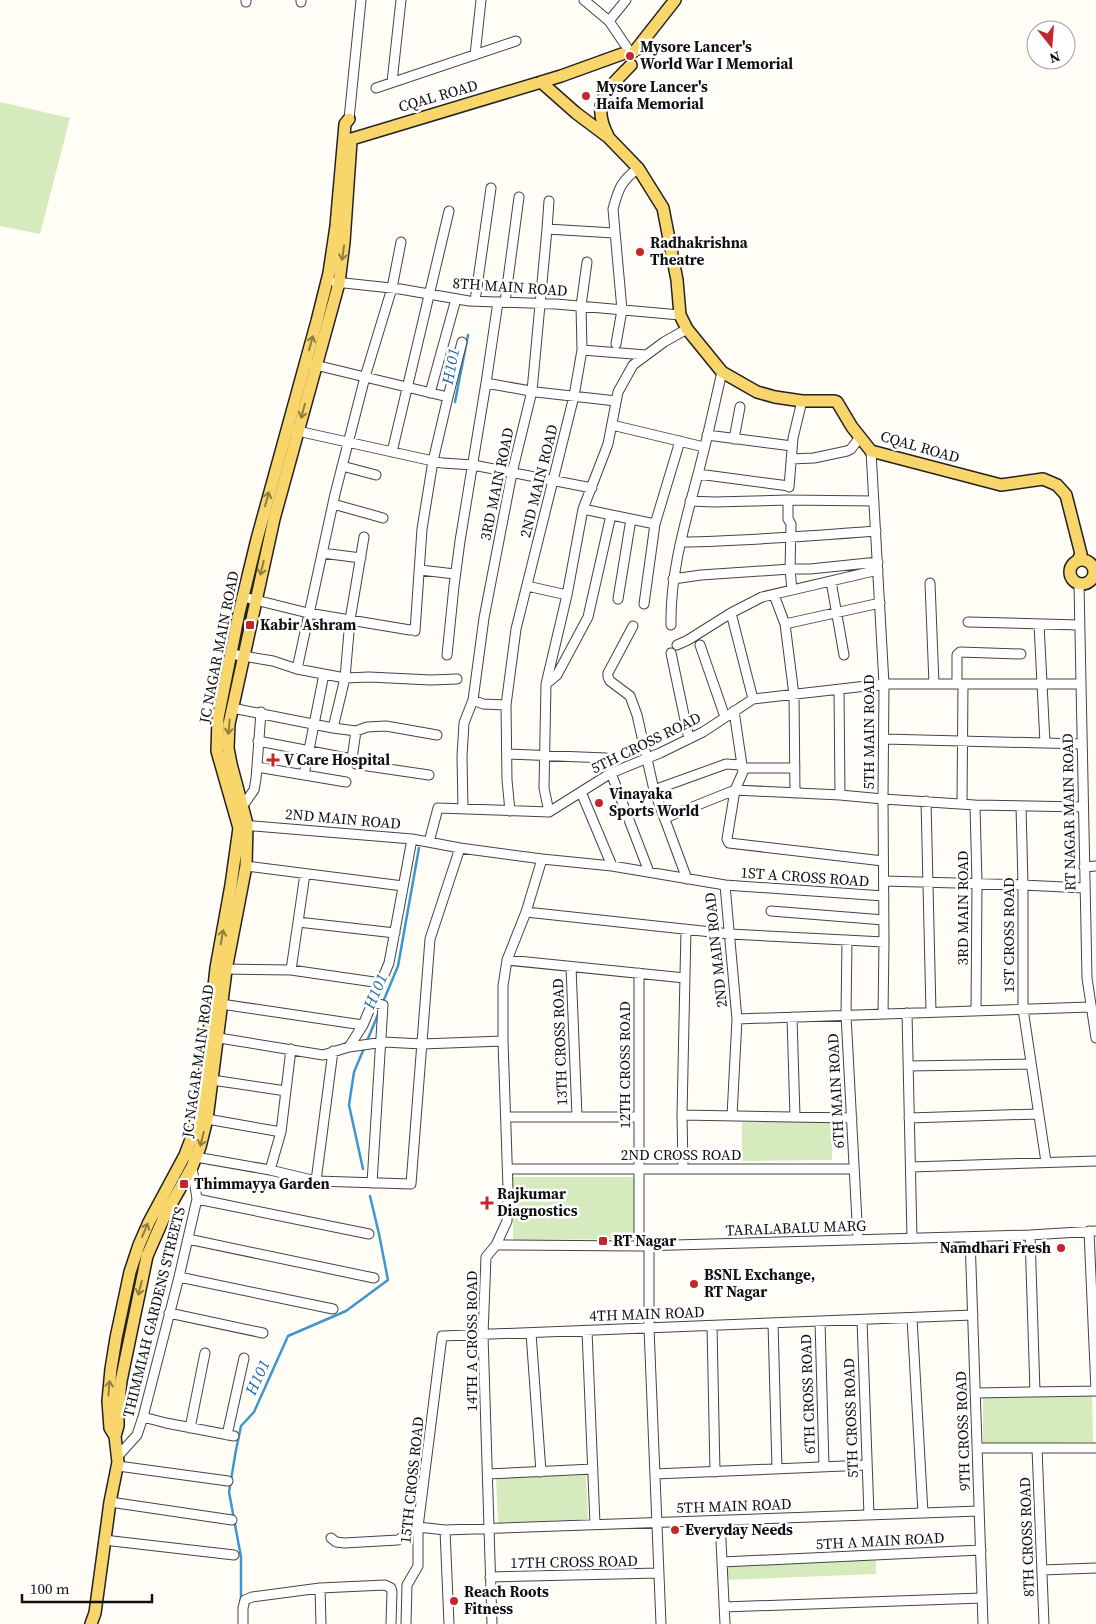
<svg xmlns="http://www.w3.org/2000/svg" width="1096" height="1624" font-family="'Source Serif 4',serif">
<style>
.green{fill:#d5ebbd}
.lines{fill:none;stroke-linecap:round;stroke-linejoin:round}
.stream{stroke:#3f96cf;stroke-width:2.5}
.minor-casing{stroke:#444;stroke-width:11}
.major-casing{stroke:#222;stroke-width:14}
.minor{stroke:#fff;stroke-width:9}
.major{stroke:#f9d66b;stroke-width:11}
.oneway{stroke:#917d42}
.poi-dot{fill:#c4262e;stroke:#fff;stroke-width:2}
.labels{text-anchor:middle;stroke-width:5;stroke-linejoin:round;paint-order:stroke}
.poi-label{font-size:15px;font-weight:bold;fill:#111;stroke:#fff;text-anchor:start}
.street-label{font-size:15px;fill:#111;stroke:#fff}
.water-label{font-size:16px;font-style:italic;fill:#1768a6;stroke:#fff}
</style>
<rect width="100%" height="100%" fill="#fffdf5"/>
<path class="green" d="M0 102 70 118 40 234 0 226Z
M742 1122H832V1160L742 1161Z
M513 1177H634V1239L513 1240Z
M1092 1396 1093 1442 983 1445V1398Z
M586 1475 588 1519 498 1523 496 1478Z
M876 1559V1574L725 1580 724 1564Z"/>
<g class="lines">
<path class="stream" d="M455 402 468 335
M383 1002 398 966 419 848
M367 1041 379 1012
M363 1169 349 1105 354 1072 365 1046
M241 1601V1557L229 1492 236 1450 241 1426 254 1412 288 1336 346 1311 388 1280 379 1234 370 1196"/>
<defs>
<path id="minor" d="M301 0V2
M584 0 609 21 628 49
M246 2V0
M609 21 626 0
M475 55 481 0
M392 82 401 0
M376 88 516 41
M349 119 361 0
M547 229 549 201
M335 282 400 289 469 301 556 304 680 315
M475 301 491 188
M498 302 486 383 536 392 616 401
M505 302 519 197
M616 344 622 310 613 209C619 187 621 182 638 168
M582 350 646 355
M311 364 448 397 433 461 422 529 415 631
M430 393 456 299
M448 397 462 342
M612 425 704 447
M293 430 442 463 473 465 592 488
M707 435 792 446
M734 439 740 407
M871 451 884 684 883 799 884 942 883 1014
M392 452 449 211
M791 459 814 458 847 451 851 449 860 437
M342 466 376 475
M698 474 789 486
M789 487 793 438 802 401
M788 500V519L791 524 790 569 792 590
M690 501 714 502 788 500 874 501
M333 504 383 518
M583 509 655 524 680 441
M681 542C746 541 811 536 876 531
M322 553 361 558
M420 570 455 574
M673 579 701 575 790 569H810L878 562
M831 581 844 655
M930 583 934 684
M1079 584 1087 978 1096 1038
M527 586 567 595
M774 595 785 624 794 695 795 793
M243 597 308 613 410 630
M618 599 631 519
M644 604 655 524
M731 613 753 699
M968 622 1079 625
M785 624 880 603
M1039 624 1045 743
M671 625C670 573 685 523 698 474 707 440 714 406 722 372
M633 626 608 673V677L610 681 630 696 637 715 654 790
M677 645 688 640 731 613 762 597 878 570
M700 645 725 717
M671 653 689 739
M231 654 273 661 297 669 345 678 369 677 431 680 457 679
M447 655 454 586 460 541 486 383
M297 669 335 494 365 377 392 288 401 242
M546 684 557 675 588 617 611 515
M957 684V655L960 652 1021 654
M839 690 840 795
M473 700 483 704 506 705
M232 708 333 728 356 731 367 727 386 726 437 735
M734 711 743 772 735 790 727 839 729 843 883 861
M333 728 345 678 350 620 364 537
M884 739 1082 744
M258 741 352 759 356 764 361 765 429 775
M508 754 606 758
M352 759 356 731
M257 767 346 782
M611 773 649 872
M304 775 324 674
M581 792 612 866
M926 801 931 1012
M962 804 963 684
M975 805 977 884 976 1011
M1021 806 1023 885V1009L1046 1162
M239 808 242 807 254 790 256 779 261 712
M463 809 462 756 464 723 473 700 484 618 512 473 532 391 547 229 614 233
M510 811 507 780 506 705 516 629 574 396 582 350 581 306 587 262
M549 812 544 788 546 684 567 595 583 509 608 444 618 392 633 365 664 342 687 329
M665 818 735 790 840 795 883 799 975 805 1083 807
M242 825 412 839 460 848 542 859 612 866 725 885 737 1019 1090 1007
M429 842 438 808 549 812 611 773 660 753 703 732 753 699 884 684H1081
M246 866 403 886
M1084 867 1096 866
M687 879 654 790 726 764 740 765 743 768H795
M884 881 1023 885 1084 888
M725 885 884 896
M771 911 884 920
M526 912 730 934 884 942
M298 922 395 933
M847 940 846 1015 858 1240
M507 960 685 978
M571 967 577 1116
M222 969 291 970 381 983
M291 970 305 874
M221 1004 363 1025
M907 1013 912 1238
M792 1017 795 1117
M213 1037 323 1055 349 1047 363 1025 389 963 412 839
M349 1047 384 1042 422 1044 503 1041
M908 1066 1031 1064
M212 1080 286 1091
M682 1115 852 1118
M732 1116 737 1019
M506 1117H639
M909 1118 1038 1114
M207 1119 281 1132
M190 1156 270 1170 316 1181 411 1184 430 939 460 848
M911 1167 1096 1161
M683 1168 682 1115 686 929
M508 1169H854
M270 1170 281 1132 291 1049
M316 1181 333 1051
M372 1183 383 1005 372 1002
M197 1199 369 1234
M1089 1231 1096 1391
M1030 1235 1035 1392
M970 1237 983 1624
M188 1239 374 1278
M496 1245 639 1246 1030 1235 1096 1231
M639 1246V973
M649 1246V1328L661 1624
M179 1277 333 1309
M169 1313 263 1333
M912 1318 923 1513
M862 1320 869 1515
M820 1321 824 1466
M773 1323 777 1469
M712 1326 715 1472
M587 1331 595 1524
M531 1333 541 1472
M975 1393 1096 1391
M143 1417 166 1423 234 1436
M190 1428 205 1353
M227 1435 244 1358
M977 1448H1096
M1037 1448 1044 1624
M118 1456 137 1435 143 1417 179 1277 197 1199 192 1167
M118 1466 228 1481
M488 1474 593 1469
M655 1474 867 1465
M110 1502 232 1520
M720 1520 725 1624
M445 1530 449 1624
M331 1538 336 1542 344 1543 398 1540 418 1527 445 1530 979 1511
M104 1540 234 1555
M722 1562 981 1550
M1042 1570 1096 1568
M490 1577 659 1573
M320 1588 321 1624
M724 1607 982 1598
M243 1624V1608L245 1600 252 1597 320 1588 385 1585 391 1588 392 1592 391 1624
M406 1624 407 1585 418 1566V1527L442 1336 973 1315
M492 1624 483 1335 486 1257 496 1245 507 1221 508 1188 503 1041V986L507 960 526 912 542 859"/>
<path id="major" d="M635 51 675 0
M541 82 576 113 608 137 638 168 663 208 677 280 680 315 687 329 722 372 757 392 775 397 802 401H834L837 402 852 427 871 451 1001 485 1043 479 1057 485 1066 495 1081 554 1078 560
M608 136C590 102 608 89 631 65
M345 141 561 76 622 54
M1070 572a12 12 0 1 1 24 0a12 12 0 1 1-24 0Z
M115 1436 118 1426V1411L121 1381 147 1256 165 1215 192 1167 200 1147 207 1119 226 970 246 866 247 824 231 764 228 748 229 724 274 519 339 283 344 242 351 141
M91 1624 95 1613 110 1502 118 1462 115 1436 110 1428 108 1401 111 1369 116 1338 130 1272 139 1245 149 1222 185 1155 193 1134 204 1078 216 968 231 885 239 828 217 751 218 718 239 613 257 539 317 321 329 273 336 226 345 124 349 119"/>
</defs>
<use href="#minor" class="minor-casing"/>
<use href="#major" class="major-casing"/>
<use href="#minor" class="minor"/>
<use href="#major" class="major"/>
</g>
<defs><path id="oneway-shaft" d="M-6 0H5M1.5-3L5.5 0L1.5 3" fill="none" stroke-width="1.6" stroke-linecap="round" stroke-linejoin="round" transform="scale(1.25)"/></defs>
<g class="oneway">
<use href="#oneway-shaft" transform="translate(343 253) rotate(98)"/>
<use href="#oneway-shaft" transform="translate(311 343) rotate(-74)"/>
<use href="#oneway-shaft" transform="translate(303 411) rotate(105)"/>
<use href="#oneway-shaft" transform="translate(267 499) rotate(-75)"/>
<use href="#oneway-shaft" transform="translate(262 568) rotate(103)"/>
<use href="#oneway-shaft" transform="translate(229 727) rotate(95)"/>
<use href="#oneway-shaft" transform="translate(222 937) rotate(-80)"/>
<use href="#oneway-shaft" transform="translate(202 1139) rotate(104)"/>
<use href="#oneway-shaft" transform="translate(145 1230) rotate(-67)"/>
<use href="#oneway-shaft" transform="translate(140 1288) rotate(104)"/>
<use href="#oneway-shaft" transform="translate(109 1388) rotate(-85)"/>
</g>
<g class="poi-dot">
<circle cx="630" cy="56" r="5"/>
<circle cx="586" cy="96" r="5"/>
<circle cx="640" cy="252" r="5"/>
<rect x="245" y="620" width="10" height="10" rx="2.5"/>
<path d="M270.5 752.5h5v5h5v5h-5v5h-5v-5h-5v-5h5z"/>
<circle cx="599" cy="803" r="5"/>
<rect x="179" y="1179" width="10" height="10" rx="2.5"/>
<path d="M484.5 1195.5h5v5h5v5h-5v5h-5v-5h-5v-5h5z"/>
<rect x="598" y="1236" width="10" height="10" rx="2.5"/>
<circle cx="1061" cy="1248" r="5"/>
<circle cx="694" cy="1284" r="5"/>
<circle cx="675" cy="1530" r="5"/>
<circle cx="454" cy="1601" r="5"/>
</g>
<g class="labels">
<g class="poi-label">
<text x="640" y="52">Mysore Lancer's<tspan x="640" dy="17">World War I Memorial</tspan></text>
<text x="596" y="92">Mysore Lancer's<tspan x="596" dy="17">Haifa Memorial</tspan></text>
<text x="650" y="248">Radhakrishna<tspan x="650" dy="17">Theatre</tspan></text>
<text x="260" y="630">Kabir Ashram</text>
<text x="284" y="765">V Care Hospital</text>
<text x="609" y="799">Vinayaka<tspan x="609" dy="17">Sports World</tspan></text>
<text x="194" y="1189">Thimmayya Garden</text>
<text x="497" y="1199">Rajkumar<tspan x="497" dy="17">Diagnostics</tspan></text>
<text x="613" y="1246">RT Nagar</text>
<text x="1051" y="1253" text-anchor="end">Namdhari Fresh</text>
<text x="704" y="1280">BSNL Exchange,<tspan x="704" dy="17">RT Nagar</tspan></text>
<text x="685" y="1535">Everyday Needs</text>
<text x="464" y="1597">Reach Roots<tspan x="464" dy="17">Fitness</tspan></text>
</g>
<g class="street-label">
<text transform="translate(438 96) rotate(-16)" y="5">CQAL ROAD</text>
<text transform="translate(510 287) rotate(4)" y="5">8TH MAIN ROAD</text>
<text transform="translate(920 447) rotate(16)" y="5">CQAL ROAD</text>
<text transform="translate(539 481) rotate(-76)" y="5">2ND MAIN ROAD</text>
<text transform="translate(497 484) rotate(-78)" y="5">3RD MAIN ROAD</text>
<text transform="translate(219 647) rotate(-79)" y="5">JC NAGAR MAIN ROAD</text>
<text transform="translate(869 732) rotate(-90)" y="5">5TH MAIN ROAD</text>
<text transform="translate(646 743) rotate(-26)" y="5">5TH CROSS ROAD</text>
<text transform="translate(1069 812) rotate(-91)" y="5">RT NAGAR MAIN ROAD</text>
<text transform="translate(343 819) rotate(5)" y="5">2ND MAIN ROAD</text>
<text transform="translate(805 877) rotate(4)" y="5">1ST A CROSS ROAD</text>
<text transform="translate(963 908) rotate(-90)" y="5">3RD MAIN ROAD</text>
<text transform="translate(1009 935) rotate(-90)" y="5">1ST CROSS ROAD</text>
<text transform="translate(716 950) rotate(-96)" y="5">2ND MAIN ROAD</text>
<text transform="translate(560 1042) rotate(-92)" y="5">13TH CROSS ROAD</text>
<text transform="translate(198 1061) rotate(-82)" y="5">JC NAGAR MAIN ROAD</text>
<text transform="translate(625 1065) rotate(-90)" y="5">12TH CROSS ROAD</text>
<text transform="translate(836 1091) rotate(-93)" y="5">6TH MAIN ROAD</text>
<text x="681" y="1160">2ND CROSS ROAD</text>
<text transform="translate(796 1228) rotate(-2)" y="5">TARALABALU MARG</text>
<text transform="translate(154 1312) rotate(-76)" y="5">THIMMIAH GARDENS STREETS</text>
<text transform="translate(647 1314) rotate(-2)" y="5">4TH MAIN ROAD</text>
<text transform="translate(472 1341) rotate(-90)" y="5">14TH A CROSS ROAD</text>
<text transform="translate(808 1394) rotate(-92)" y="5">6TH CROSS ROAD</text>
<text transform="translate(851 1418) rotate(-92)" y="5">5TH CROSS ROAD</text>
<text transform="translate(963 1431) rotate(-92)" y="5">9TH CROSS ROAD</text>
<text transform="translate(412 1480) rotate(-84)" y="5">15TH CROSS ROAD</text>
<text transform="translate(734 1506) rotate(-2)" y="5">5TH MAIN ROAD</text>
<text transform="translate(1027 1537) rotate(-92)" y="5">8TH CROSS ROAD</text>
<text transform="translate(880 1541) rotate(-3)" y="5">5TH A MAIN ROAD</text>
<text transform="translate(574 1562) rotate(-1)" y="5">17TH CROSS ROAD</text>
</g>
<g class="water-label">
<text transform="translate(450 366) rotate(-79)" y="6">H101</text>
<text transform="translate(375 991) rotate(-67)" y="6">H101</text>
<text transform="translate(257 1377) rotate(-65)" y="6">H101</text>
</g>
</g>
<g transform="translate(1051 45) rotate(163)"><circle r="24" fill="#ffffff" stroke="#a0a0a0"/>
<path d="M0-4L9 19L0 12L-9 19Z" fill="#c4262e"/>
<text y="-8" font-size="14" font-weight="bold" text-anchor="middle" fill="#111111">N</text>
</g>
<path d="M22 1594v8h130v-8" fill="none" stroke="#111111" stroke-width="2.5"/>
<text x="30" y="1594" font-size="15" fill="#111111" stroke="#ffffff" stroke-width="4" paint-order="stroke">100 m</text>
</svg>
